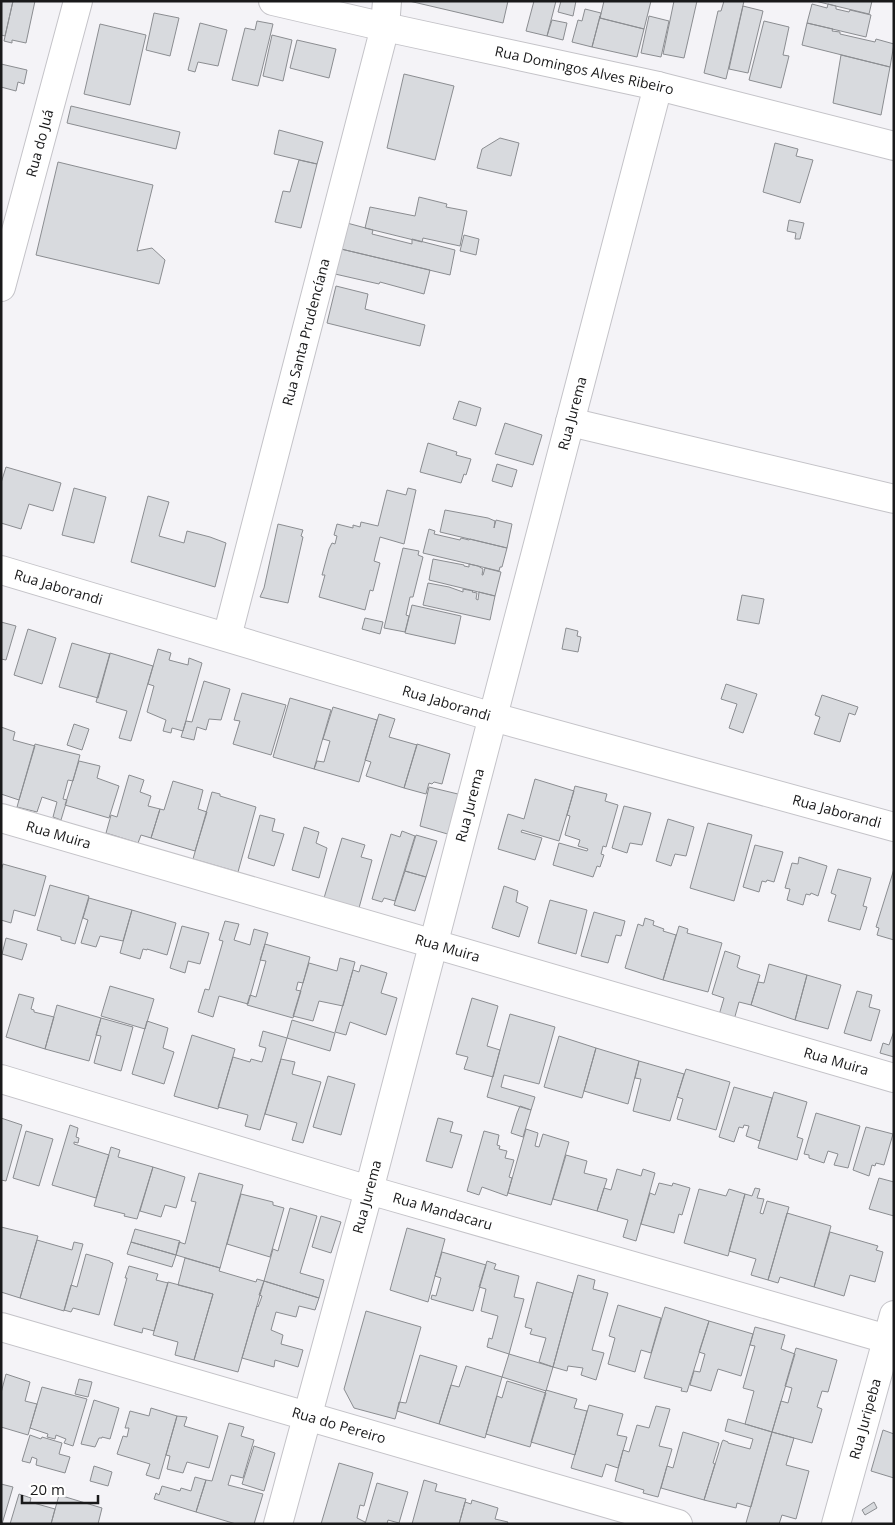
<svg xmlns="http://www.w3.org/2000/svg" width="895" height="1525" font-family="'Open Sans',sans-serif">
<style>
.building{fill:#d8dade;stroke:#8b8d91}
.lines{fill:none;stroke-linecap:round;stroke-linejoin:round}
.minor-casing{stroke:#c4c3c8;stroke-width:30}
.minor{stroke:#fff;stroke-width:28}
.labels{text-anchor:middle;stroke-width:4;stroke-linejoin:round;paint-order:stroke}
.street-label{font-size:14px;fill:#19191a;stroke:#fff}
</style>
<rect width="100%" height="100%" fill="#f4f3f7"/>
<path class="building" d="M1 1H13L5 36 1 35Z
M13 1H35L26 43 12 40V43L4 41Z
M409 1H508L503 23Z
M534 1H556L547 36 526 31Z
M561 1H576L573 16 558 12Z
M604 1H651L644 29 600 18Z
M674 1H697L684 58 663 54Z
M724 1H744L726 79 704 73 718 11H721Z
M815 1H872L869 14Z
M812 4 827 8 828 4 836 6V9L849 12 850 10 871 15 866 37 807 23Z
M743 6 763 11 748 73 729 69Z
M585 9 601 13 592 47 572 42 578 20 582 21Z
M154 13 179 18 170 56 146 50Z
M600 16V18L644 29 637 57 592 47Z
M649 16 669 21 661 57 641 53Z
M552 20 567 23 563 40 547 36Z
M257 21 273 24 258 86 232 80 245 28 255 30Z
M764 21 789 27 783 55 789 56 781 88 749 80Z
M200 23 227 30 218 66 198 62 195 72 188 70Z
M807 23 833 29 832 31 840 32V34L875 42 876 39 894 44 890 67 802 45Z
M100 24 146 35 130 105 84 94Z
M272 35 292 40 283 81 263 76Z
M297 40 336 49 329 78 290 68Z
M841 55 890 67 881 115 833 103Z
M1 64 27 70 24 84 18 82 16 91 1 87Z
M404 74 454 86 435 160 387 148Z
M71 106 180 132 176 149 67 123Z
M279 130 323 142 317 164 274 154Z
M500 138 519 143 511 176 477 168 482 149Z
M775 143 798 149 796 156 813 160 800 203 763 192Z
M299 160 317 164 301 228 275 222 283 191 290 192Z
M58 162 153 185 137 251 152 248 165 260 159 284 36 255Z
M419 197 447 204 446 207 467 211 460 246 423 238 422 242 365 228 370 207 415 216Z
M789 220 804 223 800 239H795L796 233 787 231Z
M347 223 373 230 372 234 412 244V239L455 250 450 275 341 249Z
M464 235 479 239 476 255 460 251Z
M341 249 430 270 424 294 380 282 379 284 335 274Z
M336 286 368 294 365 309 425 325 420 346 327 323Z
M459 401 481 408 476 426 453 419Z
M505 423 542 435 533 465 495 454Z
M428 443 457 452 456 455 471 459 466 475 464 474 461 483 420 472Z
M497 464 517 470 512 487 492 481Z
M6 467 61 483 53 511 29 504 21 529 1 523V483Z
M74 488 106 497 94 543 62 535Z
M408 488 416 490 404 544 380 537 374 561 380 563 373 591 370 590 365 610 319 597 325 575H322L329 549 332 543 335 544 337 536 334 535 337 524 353 528V525L360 527 361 522 378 526 387 490 406 495Z
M148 496 169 502 159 536 184 543 187 531 210 537 226 543 215 587 131 562Z
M445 510 488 518 495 521 494 528 496 520 512 524 507 548 440 532Z
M278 524 303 530 301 536 303 537 288 603 260 597 264 588Z
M429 529 435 531 434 534 460 540 461 538 469 540 470 539 507 548 502 567H500L499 571 423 553Z
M403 548 419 551 418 555 423 557 413 597H410L406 615 409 616 405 632 384 628Z
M433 559 464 565V566L469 567V564L478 566 483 569 482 575H483L485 568 501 572 495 596 429 580Z
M428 583 449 587 463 592V589L473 591 472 592 477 593 476 599 478 600 479 592 495 596 490 620 423 605Z
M742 595 764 599 759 624 737 620Z
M412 605 461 616 455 644 405 633Z
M365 618 383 622 380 634 362 629Z
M1 622 16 626 6 660 1 659Z
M566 628 578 631 577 636 581 637 578 652 562 649Z
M28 629 56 638 42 684 14 675Z
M72 643 110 654 98 698 59 687Z
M158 649 171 653 169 660 188 665 189 658 202 663 183 731 172 728 171 733 163 731 166 720 147 712 154 686 148 684Z
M110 653 153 666 131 741 119 738 127 711 96 702Z
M204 681 230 689 221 720 209 719 206 730 197 727 194 740 181 737 186 721 192 722Z
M726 684 757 694 743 733 729 728 737 704 721 699Z
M242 693 286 705 271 755 233 744 240 721 234 720Z
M822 695 858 707 855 715 849 713 840 742 814 734 820 717 815 715Z
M290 698 331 710 314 769 273 757Z
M333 707 377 720 359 782 314 769 317 761 324 762 330 741 323 739Z
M379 714 395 719 389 737 417 745 404 788 366 776 371 762 365 760Z
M74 724 89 729 82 750 67 745Z
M1 727 15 732 13 740 35 746 19 800 1 794Z
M35 744 80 755 73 781 68 780 63 799 67 800 61 820 53 817 57 802 42 797 37 812 17 807Z
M417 744 450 754 442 784 434 782 432 784 429 783 426 794 404 788Z
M79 761 100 766 97 778 119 786 109 818 65 805Z
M129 775 144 780 140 792 151 796 148 806 160 809 151 838 141 835 138 843 106 833 111 815 117 817Z
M535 779 574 791 559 841 522 830 521 832 542 838 535 860 498 849 508 814 524 819Z
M173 781 203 790 198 809 207 812 195 851 151 838 160 809 164 810Z
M575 786 607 794 605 801 618 805 606 847 603 846 601 854 604 855 600 867 597 866 593 877 553 865 559 843 587 851 588 849 578 846 580 840 565 835 570 816 567 815Z
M429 787 462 795 451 835 420 826Z
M212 792 220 794V796L256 807 238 872 193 859Z
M624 806 651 813 642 845 630 843 627 853 612 848Z
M260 815 275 819 272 831 284 834 274 866 248 858Z
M668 819 694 827 686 856 675 854 671 866 656 861Z
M708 823 752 835 734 901 690 888Z
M304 827 319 832 316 843 327 848 319 878 292 870Z
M402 831 415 836 395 901 384 898 382 902 372 899 391 834 400 837Z
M416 835 437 841 426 877 405 871Z
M342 838 365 845 361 857 372 860 359 908 324 898Z
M755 845 783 852 774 882 767 880 766 882 762 881 759 892 743 887Z
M799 857 827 866 818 896 811 893 810 895 806 894 803 905 787 900 790 889 785 888 792 863 798 864Z
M3 864 46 876 35 916 14 910 11 923 1 920V871Z
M838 869 871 878 863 906 867 907 860 930 828 921 836 895 831 893Z
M894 869V940L877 935 879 928 876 927Z
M405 871 426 877 415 911 394 905Z
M50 885 89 896 75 944 61 940V937L37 930Z
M504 886 518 891 516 902 528 907 519 937 492 928Z
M89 898 132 910 123 941 100 936 96 947 81 943 88 920 83 918Z
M550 900 587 910 576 954 538 943Z
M132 910 176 923 167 955 147 949V950L143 949 140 959 120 953Z
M594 912 625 921 621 936 616 935 608 963 581 956Z
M645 918 654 921 653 925 664 929 663 931 676 935 663 980 625 968 638 924 643 926Z
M225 921 239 924 234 940 250 945 254 929 268 933 248 1004 219 996 213 1017 198 1012 205 989 209 990 223 941 219 940Z
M182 926 209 933 200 964 188 961 185 973 170 968Z
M679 926 688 929 687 933 722 943 708 992 663 980Z
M6 938 27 944 22 960 2 954Z
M265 944 310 957 303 983 298 982 296 990 301 991 293 1018 247 1005 250 995 256 997 266 961 260 960Z
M725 951 740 956 737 967 740 969 760 975 751 1005 739 1002 734 1020 719 1015 724 998 712 994Z
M340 958 355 962 343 1006 319 1001 313 1021 293 1016 309 963 337 971Z
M769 964 807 975 795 1020 751 1005 758 982 764 983Z
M361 965 387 973 381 993 397 998 386 1035 350 1022 346 1035 335 1032 353 970 359 972Z
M807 975 841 985 828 1029 795 1020Z
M110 986 154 999 145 1029 101 1016Z
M857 991 872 995 869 1007 880 1010 871 1041 844 1033Z
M19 994 34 998 31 1009 34 1010V1012L54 1017 45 1049 6 1037Z
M472 998 498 1006 487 1046 500 1050 493 1077 464 1069 468 1057 456 1054Z
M57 1005 101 1018 89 1061 45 1049Z
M510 1014 555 1027 539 1084 504 1075 501 1087 535 1097 531 1110 487 1097Z
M101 1018 133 1027 121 1071 94 1063 101 1036 96 1035Z
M292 1020 335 1033 330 1051 287 1038Z
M147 1021 168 1028 163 1048 174 1052 164 1084 132 1074Z
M263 1031 287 1038 260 1130 245 1126 248 1115 218 1107 233 1057 250 1062 251 1059 262 1062 266 1048 259 1046Z
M894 1031V1057L880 1053 883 1043 889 1045Z
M192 1035 235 1049 218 1109 174 1096Z
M559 1036 596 1048 582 1098 544 1087Z
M596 1048 639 1061 628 1104 584 1091Z
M281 1059 295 1062 292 1074 321 1082 303 1143 292 1140 297 1123 265 1114Z
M639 1061 684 1074 670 1121 633 1111 641 1079 635 1078Z
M686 1069 730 1082 716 1130 677 1119 683 1099 677 1097Z
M328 1076 355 1084 341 1135 313 1127Z
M734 1087 772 1098 760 1141 746 1136 749 1126 744 1125 743 1128 739 1127 734 1142 719 1137Z
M774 1092 807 1102 797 1137 803 1139 797 1160 758 1148Z
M520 1106 531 1110 523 1137 511 1133 517 1113Z
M816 1113 860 1126 848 1168 834 1165 838 1154 828 1151 824 1163 809 1158V1155L804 1154Z
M1 1118 22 1125 6 1181 1 1180Z
M438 1118 453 1122 450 1132 462 1135 452 1168 426 1161Z
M70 1125 78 1128 76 1137 79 1138 78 1143 74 1142V1144L109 1155 96 1198 52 1185Z
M866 1127 893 1134 884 1165 876 1163 875 1166 872 1165 869 1176 853 1170Z
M526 1129 538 1133 535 1146 539 1147 543 1134 569 1142 551 1205 508 1193Z
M26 1131 53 1139 39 1186 13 1178Z
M484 1131 499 1135 497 1145 500 1146 499 1149 507 1151 505 1158 514 1160 509 1177 512 1178 507 1196 482 1187 479 1195 467 1191Z
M111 1147 120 1150 118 1157 153 1167 137 1219 124 1216 125 1214 94 1206Z
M566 1155 587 1161 584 1173 607 1179 597 1211 553 1199Z
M153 1167 185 1177 176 1208 165 1205 161 1217 140 1211Z
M617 1169 641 1176 643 1169 655 1173 636 1241 623 1237 628 1220 597 1211 604 1188 611 1190Z
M199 1173 243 1185 220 1268 176 1255 179 1242 185 1244 196 1202 191 1201Z
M879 1178 894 1182V1216L869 1209Z
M659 1183 672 1186 673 1183 690 1188 682 1215 679 1214 674 1233 641 1224 650 1193 655 1195Z
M755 1188 760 1189 757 1198 764 1199 760 1213 763 1214 767 1201 789 1207 768 1280 751 1275 756 1259 729 1251 745 1194 752 1196Z
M699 1189 726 1196 729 1189 745 1194 728 1256 684 1243Z
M241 1194 273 1202V1205L284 1208 270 1257 227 1244Z
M290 1208 317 1216 300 1273 324 1280 319 1298 264 1281 273 1249 278 1251Z
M787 1213 831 1226 814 1287 780 1277 778 1283 768 1280Z
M321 1216 341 1222 331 1253 312 1247Z
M1 1227 38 1236 20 1298 1 1292Z
M407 1228 445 1239 428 1302 390 1290Z
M135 1229 180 1241 176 1255 131 1242Z
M830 1232 878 1246 876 1250 883 1252 875 1282 850 1275 844 1296 814 1287Z
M37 1240 72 1250 74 1242 83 1244 64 1311 20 1298Z
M131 1242 176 1255 172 1267 127 1254Z
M442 1252 486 1265 473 1311 431 1299 432 1295 436 1296 441 1278 435 1276Z
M86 1254 110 1261V1262L113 1263 99 1315 73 1308 71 1312 64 1310 71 1285 77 1287Z
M185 1258 220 1268 219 1271 256 1282 257 1279 264 1281 238 1372 194 1360 213 1294 178 1285Z
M487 1261 496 1264 494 1269 519 1276 514 1297 524 1299 509 1354 487 1347 489 1338 492 1339 498 1316 481 1311 486 1289 479 1287Z
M129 1266 158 1274 156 1280 168 1283 154 1331 143 1328 142 1333 114 1325 127 1278H125Z
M578 1275 595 1280 593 1289 608 1293 592 1350 604 1353 596 1380 581 1375 583 1368 568 1366 567 1371 553 1367Z
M264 1281 319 1298 315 1310 299 1306 296 1317 276 1312 271 1330 283 1335 281 1344 303 1350 298 1367 275 1360 274 1367 242 1358 257 1306 258 1307 262 1296 259 1295Z
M168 1282 213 1294 194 1360 175 1355 178 1342 153 1335Z
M537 1282 573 1293 553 1367 539 1362 546 1338 530 1334 532 1329 525 1327Z
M618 1305 661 1318 651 1353 641 1350 635 1372 608 1364 615 1338 609 1336Z
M665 1307 709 1321 687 1392 681 1391 682 1388 644 1378Z
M366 1311 421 1327 395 1419 354 1408 344 1389Z
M709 1321 753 1334 741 1376 718 1369 711 1391 690 1385 694 1371 700 1372 705 1354 699 1352Z
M755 1327 785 1335 781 1349 795 1354 772 1432 745 1424 754 1391 743 1388 755 1346 750 1345Z
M796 1348 837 1360 828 1392 822 1391 817 1407 822 1409 812 1443 772 1432 781 1401 788 1403 792 1388 785 1386Z
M509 1354 553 1367 546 1391 502 1377Z
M420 1355 457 1366 439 1424 397 1411 399 1402 406 1403Z
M466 1366 502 1377 485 1438 439 1424 451 1385 459 1387Z
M6 1374 30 1382 25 1401 37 1404 28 1435 1 1427V1393Z
M79 1379 92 1382 88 1397 75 1394Z
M507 1381 546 1393 530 1447 486 1434 497 1396 502 1398Z
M42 1387 87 1399 73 1446 64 1443 66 1439 56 1435 55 1439 47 1437 48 1434 30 1428Z
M546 1390 577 1399 574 1408 587 1411 575 1455 531 1442Z
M94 1400 119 1408 110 1439 102 1437V1438H99L95 1447 81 1444Z
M589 1405 623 1414 617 1435 627 1437 618 1468 606 1464 602 1477 571 1468Z
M656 1406 670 1409 659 1446 672 1449 658 1497 643 1493 644 1490 615 1481 623 1450 629 1452 637 1425 649 1428Z
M151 1408 177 1416 159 1479 146 1475 150 1464 117 1454 123 1436 127 1437 129 1428H125L130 1411 149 1416Z
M177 1416 187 1417 184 1426 218 1436 209 1468 187 1462 183 1473 167 1469 170 1456 166 1455Z
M728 1419 772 1432 751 1507 737 1503 736 1508 704 1500 722 1442 723 1440 728 1442V1443L750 1449 753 1439 725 1431Z
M229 1423 244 1427 241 1436 254 1440 243 1478 231 1475 228 1485 263 1494 254 1524H236L196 1512 206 1480 212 1481Z
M883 1430 894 1434V1478L871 1471Z
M683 1432 719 1443 713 1463 715 1464 704 1500 661 1488 667 1466 673 1468Z
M772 1432 794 1438 786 1465 809 1471 796 1519 782 1515 779 1524H747L746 1523Z
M30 1435 41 1439 42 1437 62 1443 59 1454 70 1457 65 1473 36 1465 37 1459 32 1457 30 1463 22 1461Z
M254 1446 275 1453 264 1491 242 1484Z
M339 1463 373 1473 364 1506 360 1505 357 1518 365 1522V1524H321Z
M94 1466 112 1472 108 1486 90 1481Z
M195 1477 206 1480 196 1512 154 1499 156 1493 159 1495 162 1486 180 1491 181 1488 191 1491Z
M424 1480 437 1484 435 1491 466 1499 459 1524H412Z
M377 1483 408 1492 399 1523 388 1520 387 1524H365Z
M1 1484 13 1487 2 1524H1Z
M19 1494 31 1498 30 1502 55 1509 51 1524H10Z
M59 1495 102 1508 98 1524H51Z
M472 1500 498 1508 495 1519 508 1522 507 1524H459L465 1502 471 1504Z
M874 1502 877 1508 865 1515 862 1510Z"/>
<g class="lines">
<defs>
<g id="minor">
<path id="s1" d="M273 1 385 27 658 86 894 146"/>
<path id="s2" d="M1 287 78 1"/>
<path d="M570 422 894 499"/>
<path id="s3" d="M1 570 493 717 894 827"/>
<path id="s4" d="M227 637 385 27 387 1"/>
<path id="s5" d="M1 818 894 1078"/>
<path id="s6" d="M1 1079 369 1190 887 1339"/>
<path id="s7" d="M1 1327 678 1524"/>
<path id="s8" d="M278 1524 369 1190 658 86"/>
<path id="s9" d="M836 1524 894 1315"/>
</g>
</defs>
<use href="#minor" class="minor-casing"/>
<use href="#minor" class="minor"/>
</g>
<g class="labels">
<g class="street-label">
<text dy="5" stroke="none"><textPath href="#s1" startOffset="319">Rua Domingos Alves Ribeiro</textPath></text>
<text dy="5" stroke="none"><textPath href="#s2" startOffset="149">Rua do Juá</textPath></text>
<text dy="5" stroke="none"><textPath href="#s4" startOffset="315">Rua Santa Prudencíana</textPath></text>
<text dy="5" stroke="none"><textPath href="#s8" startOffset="1149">Rua Jurema</textPath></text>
<text dy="5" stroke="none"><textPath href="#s3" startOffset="60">Rua Jaborandi</textPath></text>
<text dy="5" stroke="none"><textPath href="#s3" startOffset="465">Rua Jaborandi</textPath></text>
<text dy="5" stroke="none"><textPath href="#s8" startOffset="744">Rua Jurema</textPath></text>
<text dy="5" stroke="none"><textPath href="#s3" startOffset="870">Rua Jaborandi</textPath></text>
<text dy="5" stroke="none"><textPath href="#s5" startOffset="60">Rua Muira</textPath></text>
<text dy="5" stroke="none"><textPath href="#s5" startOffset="465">Rua Muira</textPath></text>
<text dy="5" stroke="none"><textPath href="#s5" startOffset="870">Rua Muira</textPath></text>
<text dy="5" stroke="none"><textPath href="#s8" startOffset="339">Rua Jurema</textPath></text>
<text dy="5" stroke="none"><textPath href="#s6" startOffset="461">Rua Mandacaru</textPath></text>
<text dy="5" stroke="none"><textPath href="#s9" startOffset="109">Rua Juripeba</textPath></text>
<text dy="5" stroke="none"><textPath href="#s7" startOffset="352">Rua do Pereiro</textPath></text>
</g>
</g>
<rect width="895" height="1525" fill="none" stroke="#19191a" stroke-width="5"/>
<path d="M22 1495v8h76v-8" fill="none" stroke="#19191a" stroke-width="2.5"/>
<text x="30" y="1495" font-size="15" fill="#19191a" stroke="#ffffff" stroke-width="4" paint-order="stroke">20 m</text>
</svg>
